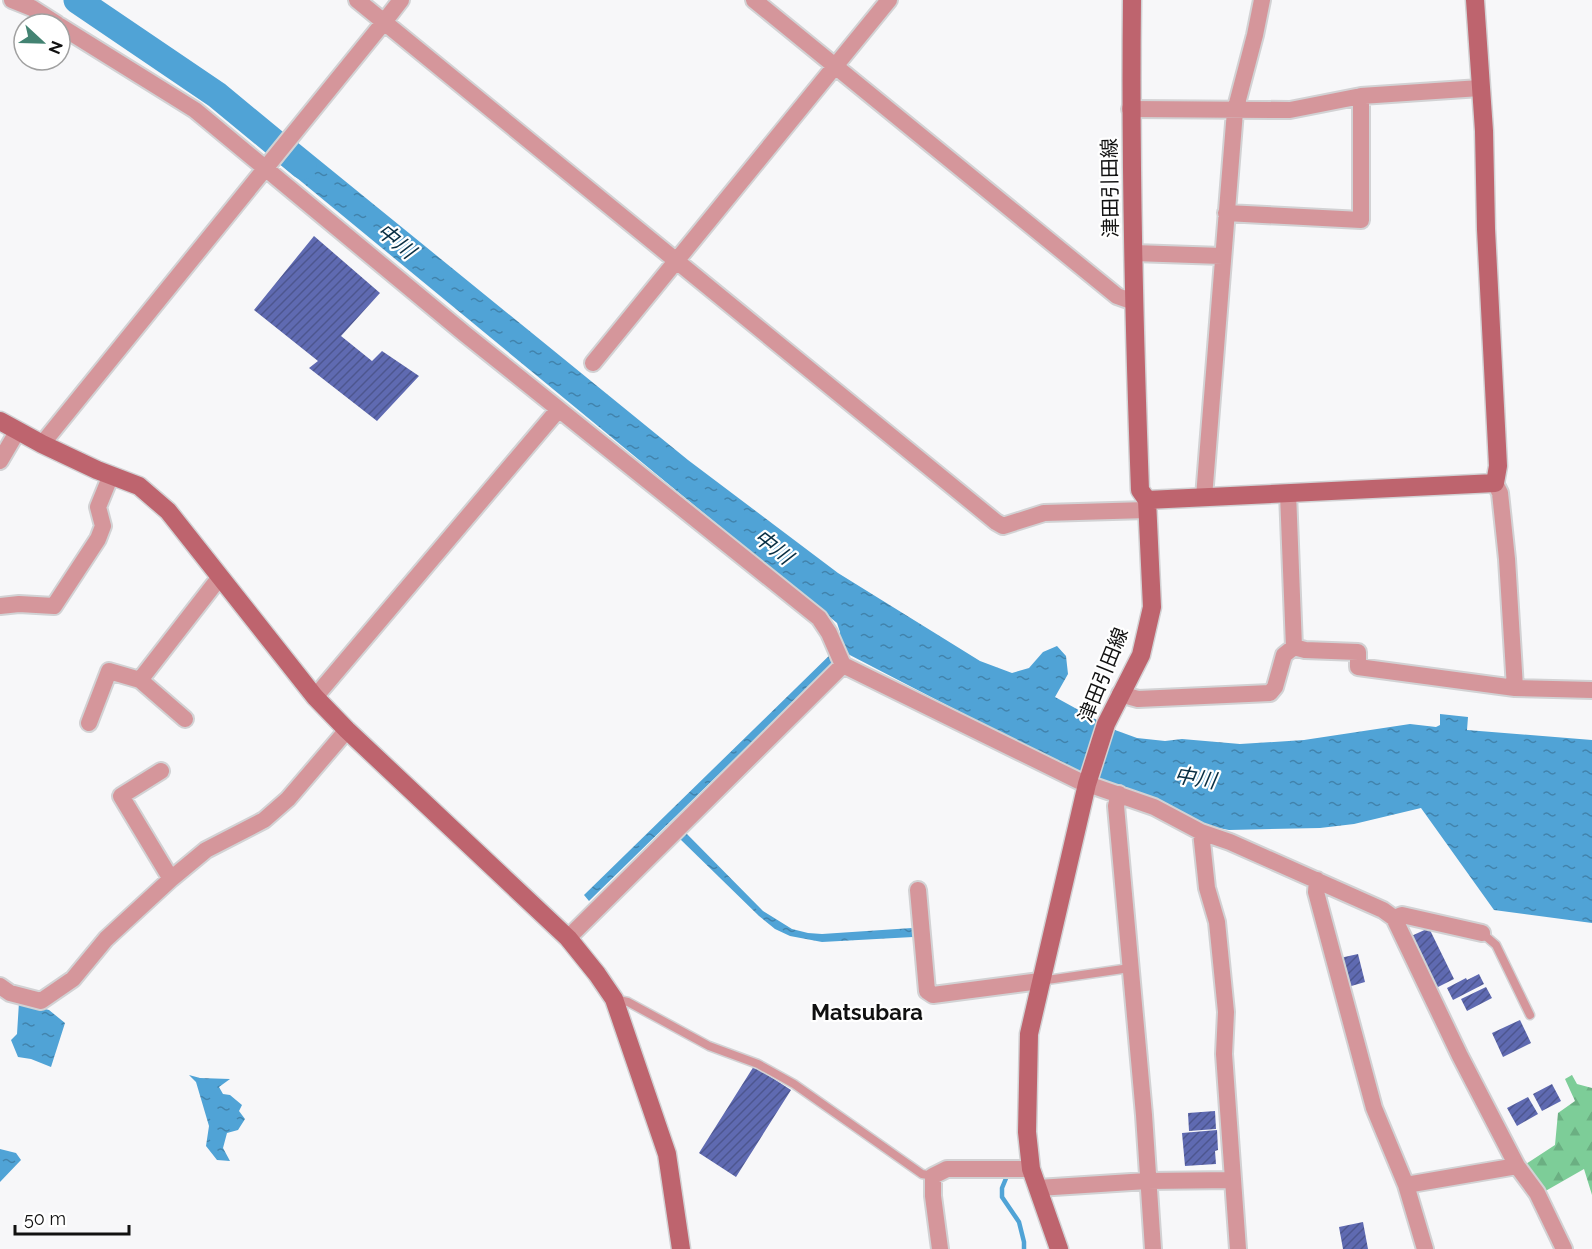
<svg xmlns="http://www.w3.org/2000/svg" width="1592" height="1249" font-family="Raleway,'Noto Sans JP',sans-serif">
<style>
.forest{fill:url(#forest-firs)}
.water{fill:url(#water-ripples)}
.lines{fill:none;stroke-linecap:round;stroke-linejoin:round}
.stream{stroke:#50a3d6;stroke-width:4.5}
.river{stroke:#50a3d6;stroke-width:27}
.building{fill:url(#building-hatch)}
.lane-casing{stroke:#d2d2d4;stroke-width:11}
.street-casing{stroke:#d2d2d4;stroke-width:20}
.secondary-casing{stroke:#d2d2d4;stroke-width:21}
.lane{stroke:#d5969b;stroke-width:8}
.street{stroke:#d5969b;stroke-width:16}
.secondary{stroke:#be646e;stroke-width:18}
.labels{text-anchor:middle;stroke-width:4.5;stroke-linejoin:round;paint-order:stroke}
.street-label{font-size:20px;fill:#111;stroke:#fff}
.water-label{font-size:21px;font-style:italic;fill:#082e43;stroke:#fff}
.quarter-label{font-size:22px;font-weight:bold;fill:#111;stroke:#fff}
</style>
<defs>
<pattern id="forest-firs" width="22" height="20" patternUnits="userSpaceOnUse" patternTransform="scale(1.5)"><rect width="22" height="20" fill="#7dcd98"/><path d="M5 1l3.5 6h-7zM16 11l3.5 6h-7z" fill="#6baf82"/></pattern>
<pattern id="water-ripples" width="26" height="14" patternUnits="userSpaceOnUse" patternTransform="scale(1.5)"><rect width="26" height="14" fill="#50a3d6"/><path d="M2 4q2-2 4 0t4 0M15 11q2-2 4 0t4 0" fill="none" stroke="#4183ac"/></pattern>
<pattern id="building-hatch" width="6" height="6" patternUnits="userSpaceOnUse" patternTransform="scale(1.5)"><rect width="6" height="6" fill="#5f6ab1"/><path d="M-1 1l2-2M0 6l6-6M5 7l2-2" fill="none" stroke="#4d568f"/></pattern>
</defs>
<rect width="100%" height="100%" fill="#f7f7f9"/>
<path class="forest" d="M1572 1075 1577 1084 1592 1088V1195L1584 1169 1542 1193 1523 1166 1555 1145 1558 1113 1575 1101 1565 1079Z"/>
<path class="water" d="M297 142 688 460 838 573 980 661 1012 673 1029 668 1043 652 1057 646 1066 656 1068 674 1055 697 1115 730 1137 738 1165 741 1182 739 1240 744 1304 740 1410 724 1436 727 1440 725V714L1468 717 1467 730 1592 740V923L1494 910 1421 808 1354 824 1320 828 1229 830 1198 824 1115 784 1076 772 844 652 589 901 584 895 840 645V632L837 623 280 164Z
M685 832 763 911 792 929 808 933 822 934 912 928 913 937 822 942 790 936 775 929 759 916 679 838Z
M19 1002 49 1010 65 1023 51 1067 31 1059 18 1057 11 1040 17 1034Z
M189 1075 200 1078 230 1079 219 1087 223 1094 230 1095 242 1105 239 1111 245 1119 238 1130 227 1133 223 1148 230 1161 217 1160 206 1146 209 1126 196 1082Z
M0 1149 16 1153 21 1160 0 1182Z"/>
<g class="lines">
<path class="stream" d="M1007 1176 1002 1188V1197L1019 1222 1024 1242V1249"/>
<path class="river" d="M77 0 217 95 303 166"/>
</g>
<path class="building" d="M314 236 380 293 341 336 372 361 382 351 419 376 377 421 309 368 318 361 254 310Z
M1429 928 1454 979 1434 989 1409 937Z
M1358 954 1365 982 1348 987 1340 958Z
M1479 974 1484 984 1453 1000 1447 988 1466 978 1467 980Z
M1486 987 1492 998 1467 1011 1461 999Z
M1520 1020 1531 1043 1503 1057 1492 1033Z
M754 1066 791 1090 736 1177 699 1153Z
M1552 1084 1561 1101 1542 1111 1533 1094Z
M1528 1097 1538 1114 1517 1126 1507 1108Z
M1215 1111 1216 1129 1189 1131 1188 1113Z
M1217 1130 1218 1150 1215 1151 1216 1164 1185 1166 1182 1133Z
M1363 1222 1368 1249H1343L1339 1227Z"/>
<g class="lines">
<defs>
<path id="lane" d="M1482 933 1496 945 1530 1015
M1040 981 1130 968
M614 999 628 1002 709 1046 758 1064 794 1084 922 1174 933 1176"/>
<path id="street" d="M12 0 32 8 57 24
M401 0 384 22 996 522 1003 526 1044 513 1147 510
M754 0 1117 296 1134 302
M60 26 195 110 465 334 819 618 829 633 843 665 1079 781 1154 807 1201 832 1230 842 1383 910 1394 918 1460 1056 1517 1166 1537 1193 1564 1249
M1130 109 1290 110 1361 96 1480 88
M1226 213 1361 220V96
M1134 253 1222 256
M593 363 889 0
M42 444 384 22 357 0
M0 461 17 432
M1495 483 1500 493 1507 559 1515 688
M1204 497 1235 111 1255 35 1262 0
M0 606 19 604 54 606 98 539 103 526 98 507 111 475
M1294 647 1305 650 1358 652V667L1515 688 1592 690
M140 680 220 577
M1120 694 1138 699 1270 693 1275 687 1284 655 1294 647 1288 493
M315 697 558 410
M89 723 109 671 140 680 185 719
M161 771 121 796 171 879
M1119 794 1116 806 1144 1115 1153 1249
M1201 832 1207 888 1217 922 1226 1012 1224 1054 1238 1249
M1317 880 1316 892 1374 1108 1406 1185 1425 1249
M918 890 927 991 933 995 1040 981
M1394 918 1402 915 1482 933
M568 938 843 665
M0 986 10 993 41 1001 73 979 106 939 171 879 206 850 264 820 288 799 347 730
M1406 1185 1517 1166
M1038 1188 1147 1181 1233 1180
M940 1249 933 1196V1176L947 1169H1031"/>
<path id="secondary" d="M0 421 42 444 97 470 139 486 168 511 315 697 347 730 568 938 597 974 614 999 667 1154 681 1249
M1147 500 1495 483 1498 466 1486 229 1484 131 1475 0
M1059 1249 1031 1169 1027 1132 1029 1034 1087 784 1106 724 1141 655 1152 607 1147 500 1140 490C1134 326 1130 163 1132 0"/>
</defs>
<use href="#lane" class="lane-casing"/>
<use href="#street" class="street-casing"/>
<use href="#secondary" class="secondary-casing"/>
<use href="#lane" class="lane"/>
<use href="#street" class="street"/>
<use href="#secondary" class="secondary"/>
</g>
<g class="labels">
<g class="street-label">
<text transform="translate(1110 188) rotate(-91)" y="7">津田引田線</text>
<text transform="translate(1103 675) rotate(-68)" y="7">津田引田線</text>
</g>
<g class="water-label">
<text transform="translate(396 241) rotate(39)" y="7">中川</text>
<text transform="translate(773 547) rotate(38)" y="7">中川</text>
<text transform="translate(1195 778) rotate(9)" y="7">中川</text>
</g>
<g class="quarter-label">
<text x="867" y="1020">Matsubara</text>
</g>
</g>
<g transform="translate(42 42) rotate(112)"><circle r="28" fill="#ffffff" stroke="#a0a0a0" stroke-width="1.5"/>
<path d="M0-4.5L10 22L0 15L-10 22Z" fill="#438372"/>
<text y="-9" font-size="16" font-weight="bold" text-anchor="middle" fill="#111111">N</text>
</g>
<path d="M15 1225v9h114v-9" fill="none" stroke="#111111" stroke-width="3"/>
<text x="24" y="1225" font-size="18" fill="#111111" stroke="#ffffff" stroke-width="4.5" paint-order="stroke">50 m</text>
</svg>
